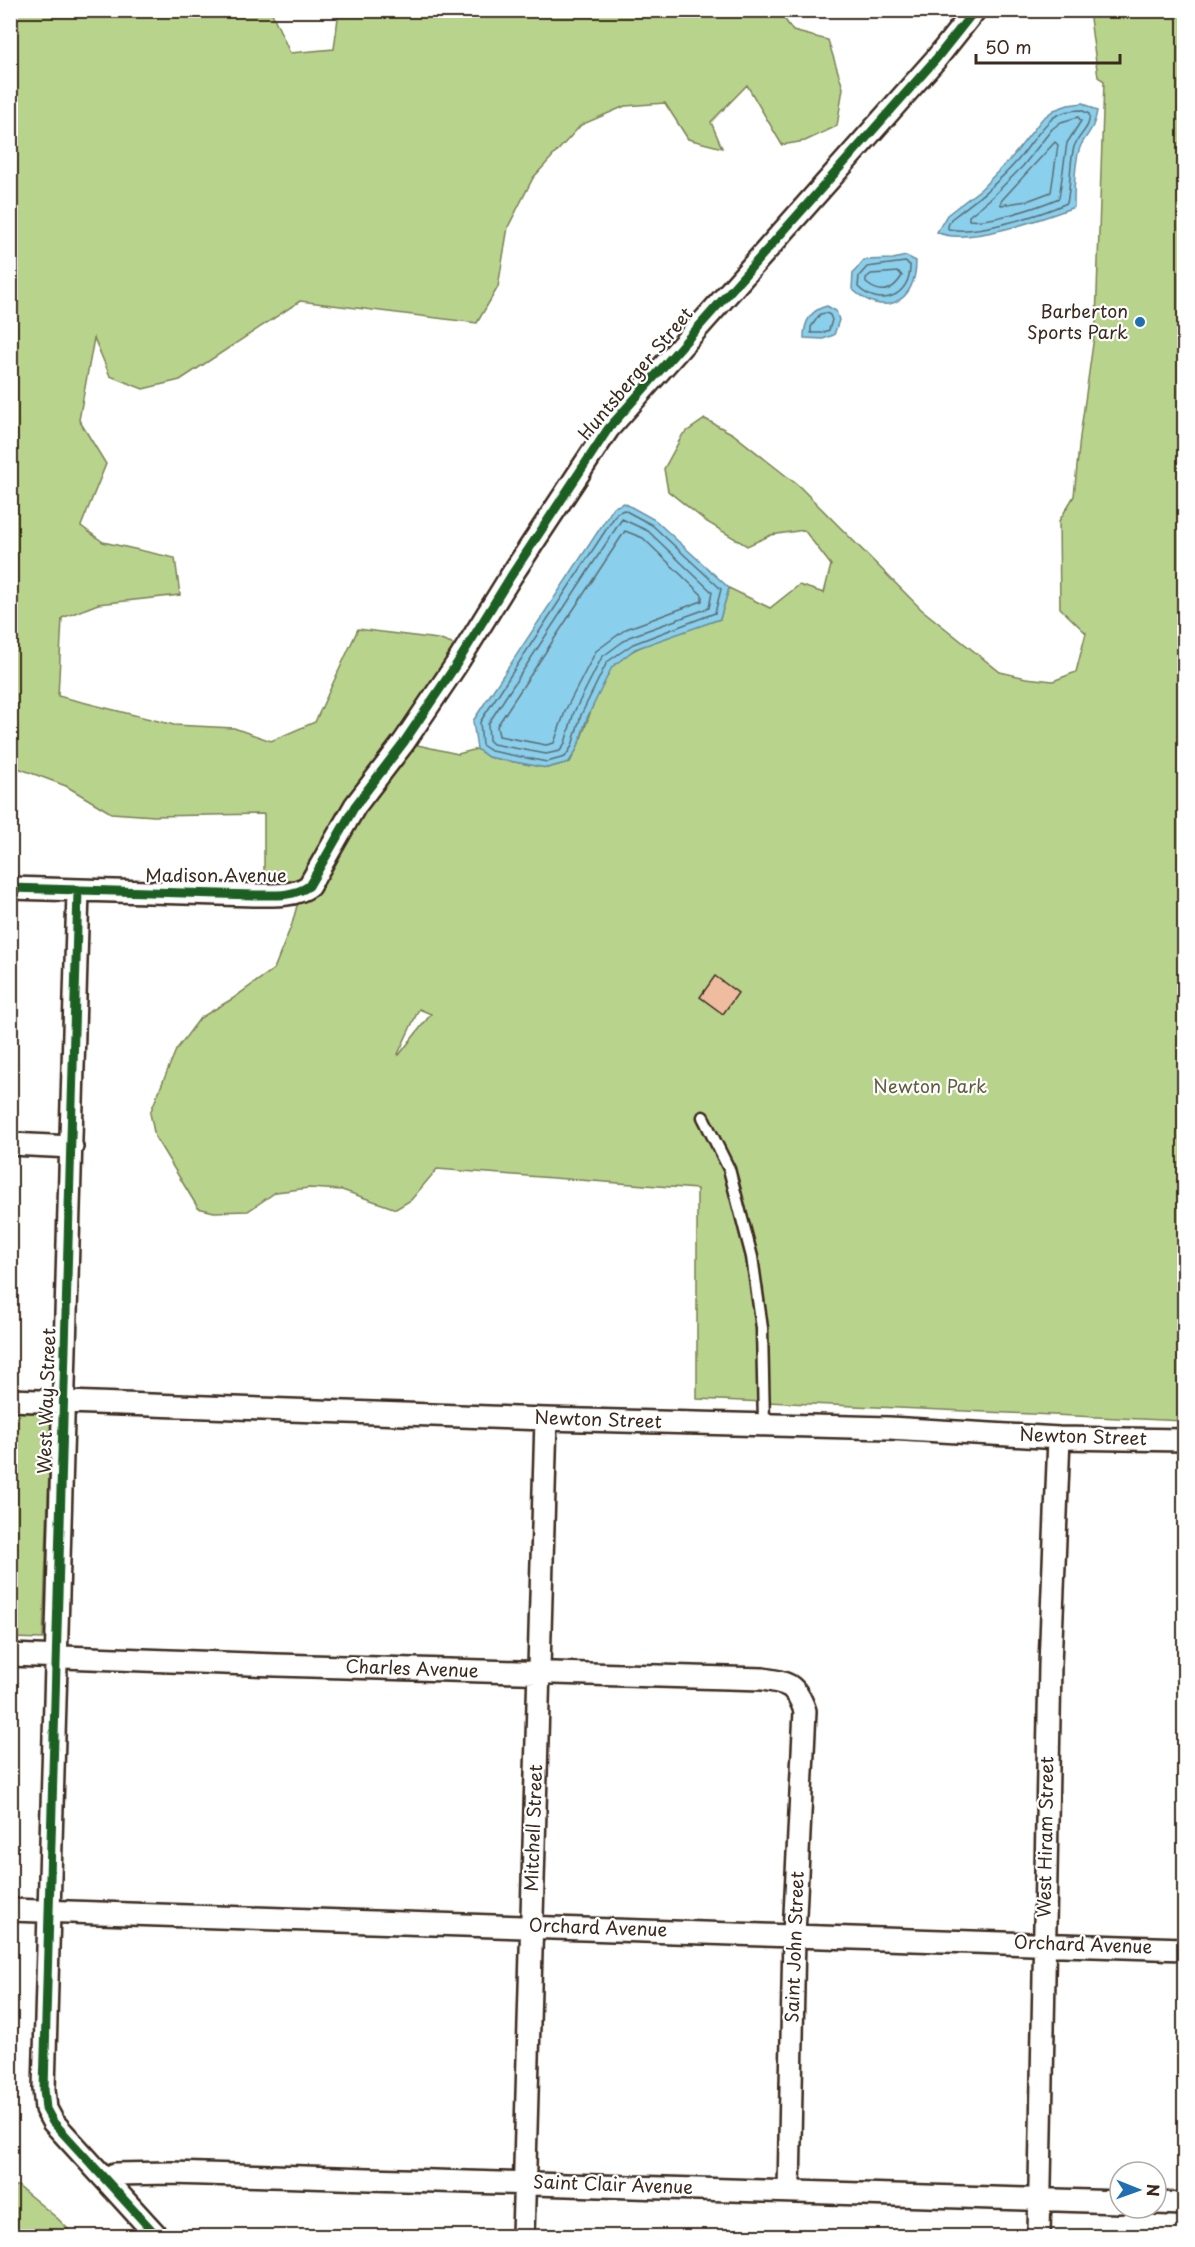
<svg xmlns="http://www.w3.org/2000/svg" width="1195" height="2247" font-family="'Playpen Sans',sans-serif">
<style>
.green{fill:#b8d48c;stroke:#7a7f55;stroke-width:1.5;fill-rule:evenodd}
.water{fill:#8acfec;stroke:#6a8d9a;stroke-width:1.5}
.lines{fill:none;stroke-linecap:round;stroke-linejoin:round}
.shore{stroke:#5b6c70;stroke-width:1.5}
.building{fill:#efbca0;stroke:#3b2a1e;stroke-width:1.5}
.lane-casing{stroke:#3b2a1e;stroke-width:15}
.street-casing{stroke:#3b2a1e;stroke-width:26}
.lane{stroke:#fff;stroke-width:10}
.street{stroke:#fff;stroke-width:21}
.cycleway-casing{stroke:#fff;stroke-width:13}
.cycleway{stroke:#1b5e20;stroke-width:9}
.poi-dot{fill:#1f6fb2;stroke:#fff;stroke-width:2}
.labels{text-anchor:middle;stroke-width:4.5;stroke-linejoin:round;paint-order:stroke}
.poi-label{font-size:18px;fill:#3b2a1e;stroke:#fff;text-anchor:end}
.street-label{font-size:18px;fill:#3b2a1e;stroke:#fff}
.park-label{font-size:18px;fill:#605d3f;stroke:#fff}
</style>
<rect width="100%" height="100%" fill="#fff"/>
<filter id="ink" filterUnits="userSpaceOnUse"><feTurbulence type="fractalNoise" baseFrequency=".0167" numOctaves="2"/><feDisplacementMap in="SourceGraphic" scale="12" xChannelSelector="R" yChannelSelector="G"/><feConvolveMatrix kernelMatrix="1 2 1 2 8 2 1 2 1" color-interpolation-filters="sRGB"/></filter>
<g filter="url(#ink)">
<path class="green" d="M339 10 779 11 793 31 828 40 843 88 837 126 805 141 782 145 747 85 711 122 722 148 688 139 665 103 625 106 581 125 533 178 508 227 498 287 477 323 300 301 180 380 143 389 110 376 94 338 79 420 106 464 81 526 103 542 175 558 180 595 98 604 62 618 58 696 174 725 234 728 271 741 315 722 358 629 438 639 466 649 404 742 458 754 477 749 488 757 547 768 570 762C587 733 591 697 611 668 628 644 692 629 720 619L729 588 770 608 799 585 824 593 831 565 804 530 771 535 747 546 707 522 668 491 664 469 683 434 705 419 733 434 799 486 921 609 1000 672 1026 678 1053 681 1076 672 1086 633 1060 608 1059 521 1074 496 1080 437 1096 322 1104 81 1098 77 1089 11H1184V1421L697 1399V1189L437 1169 411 1200 396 1209 342 1190 309 1188 276 1192 248 1211 214 1212 198 1208 155 1137 150 1113 176 1050 200 1018 232 999 274 969 292 924 301 891 264 895V814L154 816 111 813 66 786 18 768 11 770 10 11H271L290 53 334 49ZM419 1009 431 1014 399 1055 398 1054Z
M11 1412 51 1414 43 1639 11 1638Z
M11 2186H18L57 2218 75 2236H11Z"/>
<path class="water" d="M1083 103 1097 111C1094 129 1089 131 1081 145 1074 160 1074 190 1074 207 1045 218 964 247 937 232L947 215 981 189 1013 156 1042 119 1054 110 1068 105Z
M906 256 916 261C916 304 883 318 852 289L853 273 864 260 893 259Z
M827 306 836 311 839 320 834 335 823 339 804 338C804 321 811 310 827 306Z
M624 503 655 520 729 588 720 619 635 649 612 667 587 718 577 749 569 762 547 768 488 757 477 749 473 721 614 507Z"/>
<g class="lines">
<path class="shore" d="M1081 110 1089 114C1092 127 1078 135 1074 147 1069 165 1071 185 1067 203 1040 215 977 235 948 229V226L951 219C975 201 998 183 1018 160 1030 146 1039 129 1054 117 1062 112 1072 110 1081 110Z
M1078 117 1081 121 1067 143 1059 198C1038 207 991 223 969 220V216L990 199 1023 166 1052 129 1061 122Z
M1055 142 1058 145 1051 192 1027 201 1001 205V201Z
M905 262 910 265C911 296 880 309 858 287L859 276 867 267Z
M899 272 902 276C892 292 881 295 866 283V278L871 274Z
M826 313 830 315 832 320 829 330 822 333H811V327L820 314Z
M624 510 652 525 721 589 715 613 633 644 607 662 581 715 572 746 565 757 547 762 491 751 482 745 480 722 617 513Z
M622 519 648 531 712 592 709 608 629 637 602 657 574 712 565 743 560 751 546 754 493 744 489 740 488 724Z
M625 531 643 538 702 595V601L626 629 596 651 566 709 554 743 546 745 499 736 497 726Z"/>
</g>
<path class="building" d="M715 976 738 993 723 1014 700 997Z"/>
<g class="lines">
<defs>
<path id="lane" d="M703 1117 729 1169 752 1257 762 1328 764 1424"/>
<path id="street" d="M10 888 254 895C273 895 293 897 309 886L355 806 404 742 456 665 511 576 608 429 936 59 975 10
M78 891 44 2089 46 2109 53 2122 157 2236
M10 1144 72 1147
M10 1400 546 1419 889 1428 1059 1438 1184 1440
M10 1655 276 1665 763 1679C789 1683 796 1685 805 1711L794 1935 789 2191
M10 1910 1184 1949
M106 2178 115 2174 171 2173 1120 2202
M1156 2203 1184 2204
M523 2236 546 1419
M1039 2236 1050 1665 1059 1438"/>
</defs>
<use href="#lane" class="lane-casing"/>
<use href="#street" class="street-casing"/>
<use href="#lane" class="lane"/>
<use href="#street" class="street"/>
<defs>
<path id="cycleway" d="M10 888 254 895C273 895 293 897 309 886L355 806 404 742 456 665 511 576 608 429 936 59 975 10
M78 891 44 2089 46 2109 53 2122 157 2236"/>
</defs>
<use href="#cycleway" class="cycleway-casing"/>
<use href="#cycleway" class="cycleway"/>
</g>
</g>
<circle class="poi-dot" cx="1140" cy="322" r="6"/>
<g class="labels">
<g class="poi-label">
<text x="1128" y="318">Barberton<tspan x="1128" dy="21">Sports Park</tspan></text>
</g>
<g class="street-label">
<text transform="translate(636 374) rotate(-50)" y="6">Huntsberger Street</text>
<text x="216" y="882">Madison Avenue</text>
<text transform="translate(47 1401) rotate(-88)" y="6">West Way Street</text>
<text transform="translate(598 1420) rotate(2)" y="6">Newton Street</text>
<text transform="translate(1083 1437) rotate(2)" y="6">Newton Street</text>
<text transform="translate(412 1669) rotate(2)" y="6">Charles Avenue</text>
<text transform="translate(534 1828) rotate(-88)" y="6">Mitchell Street</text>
<text transform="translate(1046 1837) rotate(-89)" y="6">West Hiram Street</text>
<text transform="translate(598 1928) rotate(2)" y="6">Orchard Avenue</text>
<text transform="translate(1083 1945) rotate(2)" y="6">Orchard Avenue</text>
<text transform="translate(795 1947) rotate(-88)" y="6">Saint John Street</text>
<text transform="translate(613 2185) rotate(2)" y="6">Saint Clair Avenue</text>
</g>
<g class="park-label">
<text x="930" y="1093">Newton Park</text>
</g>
</g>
<rect width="1195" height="2247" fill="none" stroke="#fff" stroke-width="36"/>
<rect x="18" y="18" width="1159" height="2211" fill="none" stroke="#3b2a1e" stroke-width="2" filter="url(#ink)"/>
<g transform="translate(1138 2190) rotate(91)"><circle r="28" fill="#ffffff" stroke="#b1aaa5" stroke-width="1.5"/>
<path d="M0-4.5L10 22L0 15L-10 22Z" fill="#1f6fb2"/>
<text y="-9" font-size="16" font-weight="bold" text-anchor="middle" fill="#3b2a1e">N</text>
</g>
<path d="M976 54v9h144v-9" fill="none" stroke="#3b2a1e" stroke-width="3"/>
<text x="985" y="54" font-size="18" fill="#3b2a1e" stroke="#ffffff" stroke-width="4.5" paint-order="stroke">50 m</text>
</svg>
